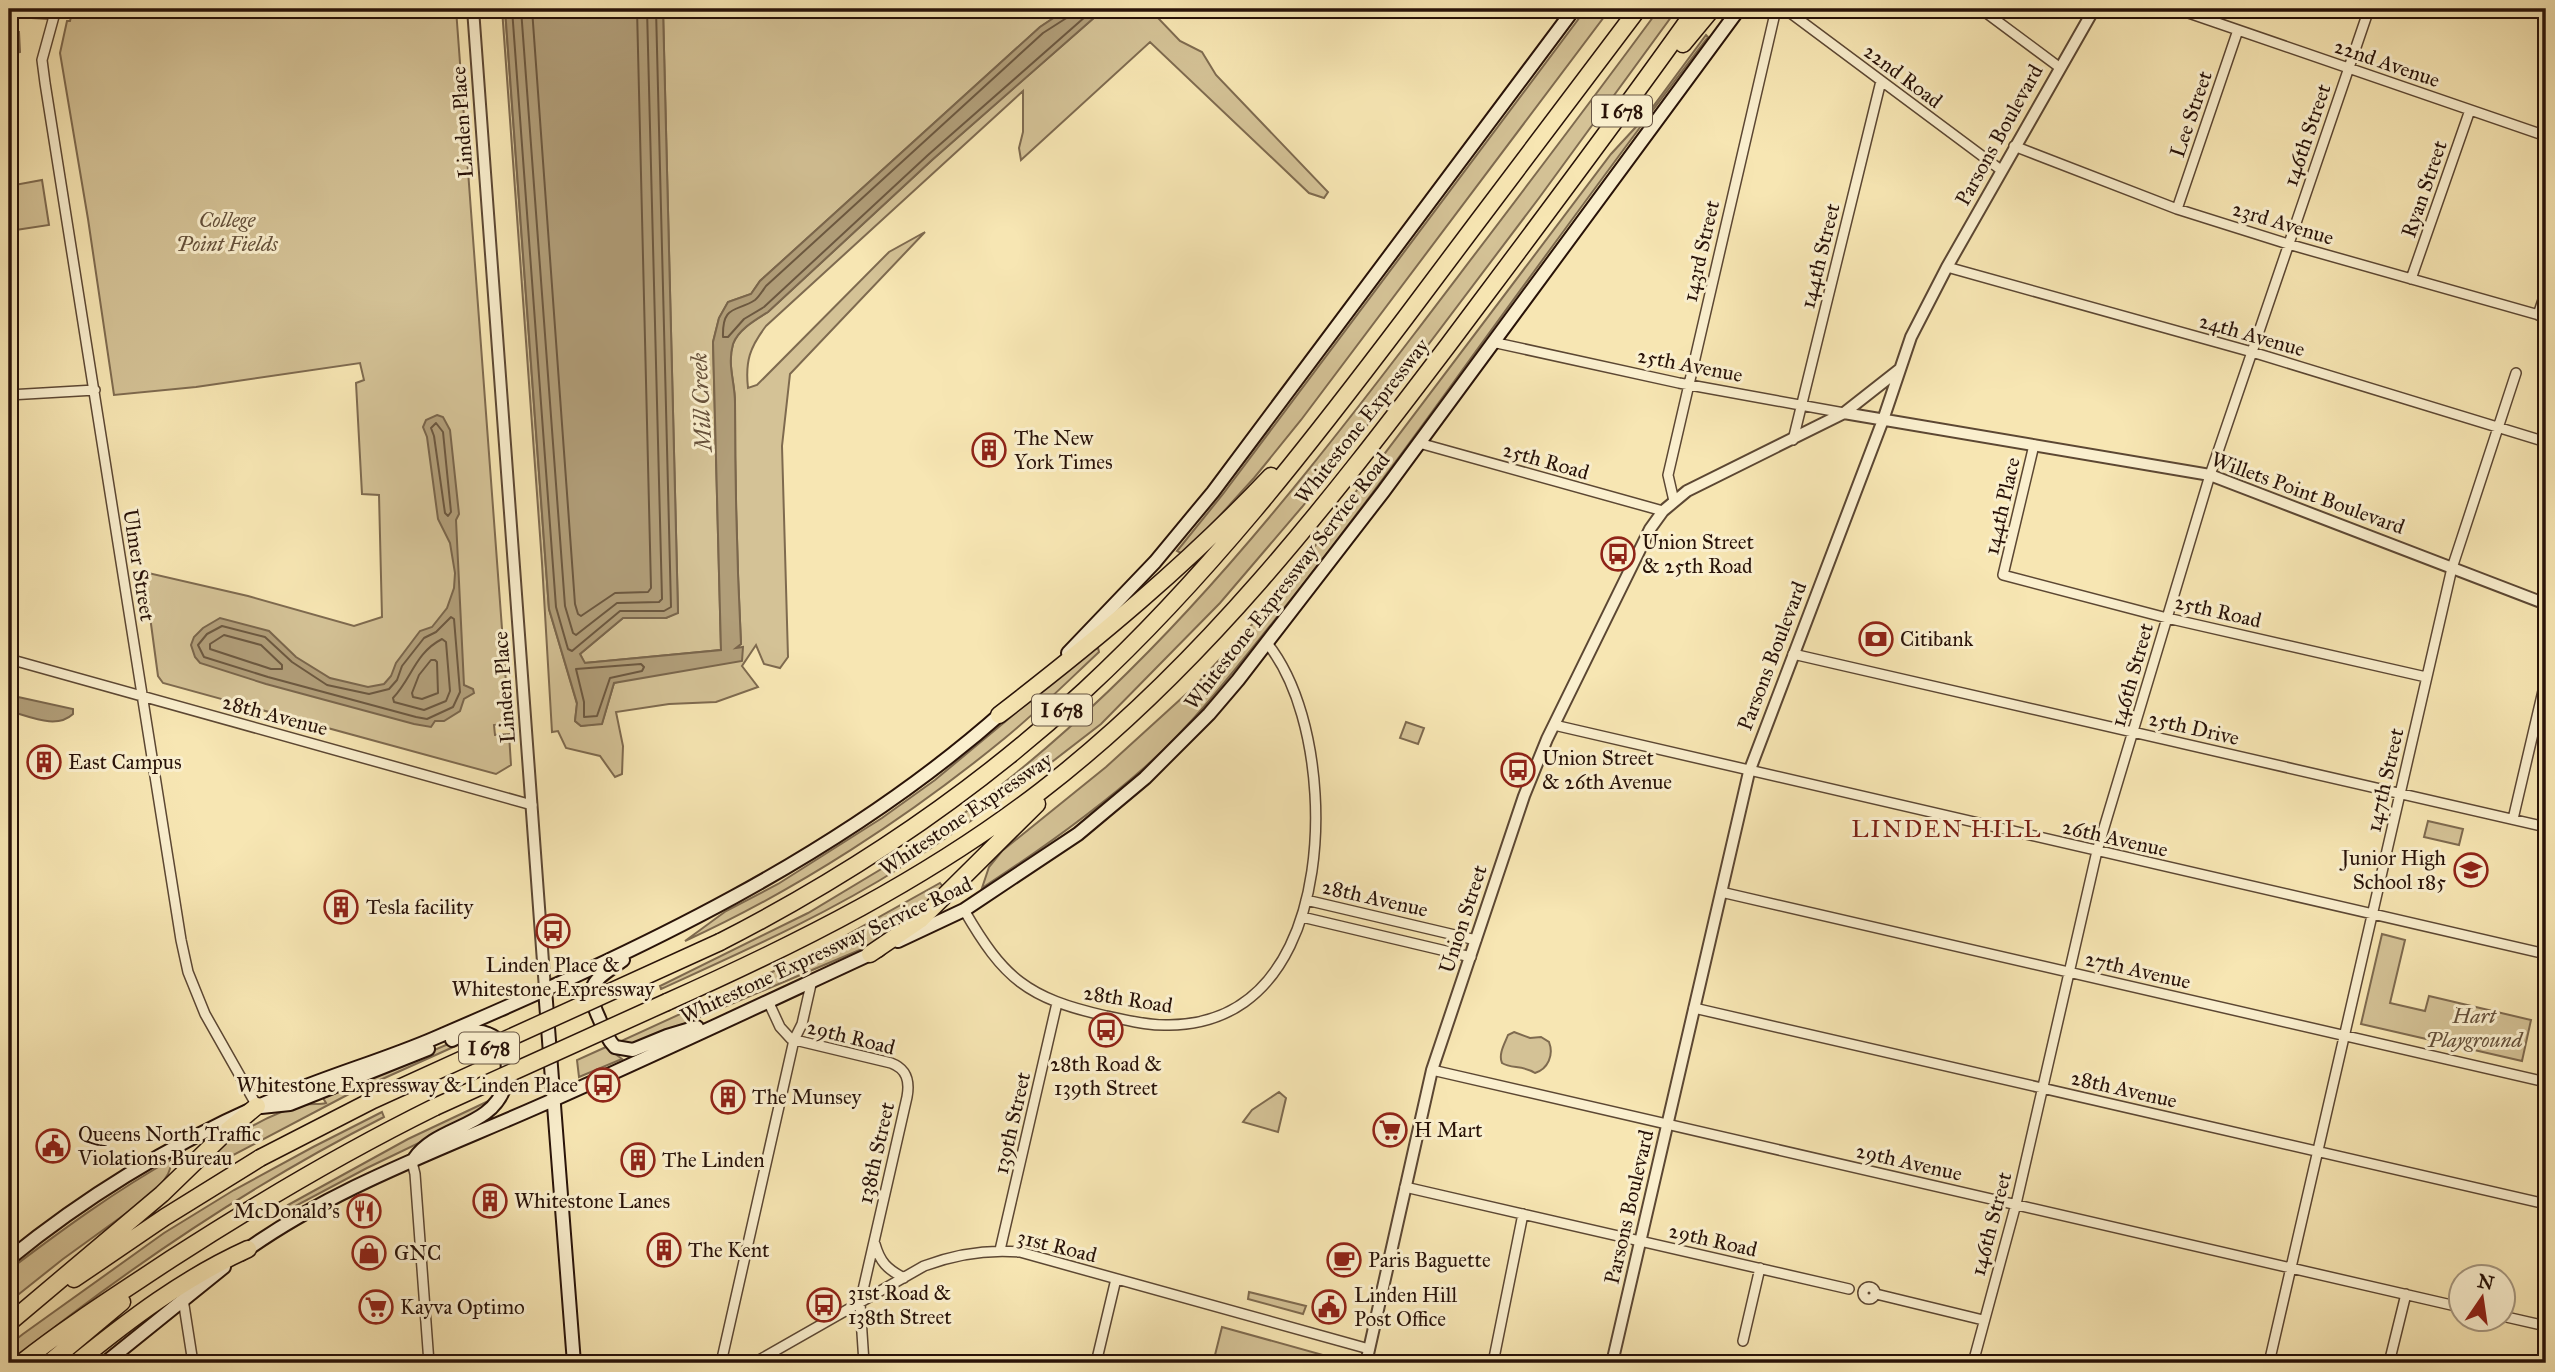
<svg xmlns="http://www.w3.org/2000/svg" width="2555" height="1372" font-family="'IM FELL Great Primer',serif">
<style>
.green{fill:#d4c296;stroke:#7e6a4f;stroke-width:2}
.water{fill:#b19e79;stroke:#7a664c;stroke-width:2}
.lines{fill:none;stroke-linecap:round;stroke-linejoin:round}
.shore{stroke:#6c5840;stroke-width:2}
.minor-casing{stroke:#5c4733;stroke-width:12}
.tertiary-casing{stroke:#5c4733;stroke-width:14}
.secondary-casing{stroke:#281208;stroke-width:16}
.motorway-casing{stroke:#281208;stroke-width:19}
.minor{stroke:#faefce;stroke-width:9}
.tertiary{stroke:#faefce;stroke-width:10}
.secondary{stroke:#faefce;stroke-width:12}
.motorway{stroke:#f7e6b3;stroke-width:16}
.motorway-bridge-casing{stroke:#281208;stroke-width:19;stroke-linecap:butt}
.motorway-bridge{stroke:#f7e6b3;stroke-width:16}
.labels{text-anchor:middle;stroke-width:6;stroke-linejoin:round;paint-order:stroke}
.shield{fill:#faefce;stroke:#675443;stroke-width:2}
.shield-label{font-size:19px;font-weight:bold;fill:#281208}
.street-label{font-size:21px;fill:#281208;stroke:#faefce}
.park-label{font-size:21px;font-style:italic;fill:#64503a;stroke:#faefce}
.poi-label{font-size:21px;fill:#281208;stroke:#faefce;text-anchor:start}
.water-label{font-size:23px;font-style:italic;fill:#66513b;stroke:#faefce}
.neighbourhood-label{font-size:23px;letter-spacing:2px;fill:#7a1f14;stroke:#faefce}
</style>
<rect width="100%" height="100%" fill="#f7e6b3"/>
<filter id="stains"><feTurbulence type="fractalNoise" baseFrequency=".00286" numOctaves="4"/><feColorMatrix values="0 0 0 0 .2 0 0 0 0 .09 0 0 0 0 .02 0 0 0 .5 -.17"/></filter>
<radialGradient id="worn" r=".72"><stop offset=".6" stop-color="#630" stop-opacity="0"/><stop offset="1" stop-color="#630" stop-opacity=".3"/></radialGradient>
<path class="green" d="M73 9H456L509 723 494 725 495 735 509 734 511 765 496 774 163 683 158 676 144 572 248 596 354 626 382 617 379 495 362 494 356 383 364 380 360 363 196 387 114 395 88 219 60 53 67 21H70Z
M502 9H505L549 609 577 704 575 721 581 726 602 723 614 683 735 648 741 644C737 563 735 483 735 402 735 382 727 365 733 344 738 329 755 320 768 312L932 160 1104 9H1158L1157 17 1180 41 1202 52 1216 75 1328 192 1324 198 1309 193 1150 42 1021 160 1019 148 1023 132V91L766 326C750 347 745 361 748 388L757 385 889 252 925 232 790 374 782 446 788 657 780 668 764 664 756 645 742 666 758 687 716 702 669 704 616 712 623 746 622 774 615 777 600 756 566 748 558 731 552 732 542 563Z
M663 9H1067L1040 27 760 281 751 294 728 302 719 318 713 342 721 650 584 663 580 654 623 618H666L678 612Z
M1586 9H1610L1301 420 1254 478 1195 543 1181 553 1177 551 1223 494Z
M1659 9H1677L1539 198 1376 414 1302 507 1220 603 1101 724 1013 792 925 852 920 844C1120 711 1271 522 1415 333 1497 225 1579 118 1659 9Z
M9 31 19 32 20 52 9 55Z
M1706 35 1708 37C1621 151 1537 267 1453 383 1393 466 1333 548 1269 627 1230 676 1192 725 1145 767 1094 812 1039 851 982 888L989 867 1002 851 1106 767 1195 686 1271 604 1611 154 1646 116Z
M42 180 49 225 9 231V186Z
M1098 648 1099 652C1068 681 1038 711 1005 738 910 816 797 890 685 941L726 911 778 884 882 818 935 780 1091 650Z
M1406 722 1424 728 1418 744 1400 738Z
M2428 821 2463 829 2459 845 2424 837Z
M898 859 903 866C826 915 744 951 661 989L660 986 808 913Z
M940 883 944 888 921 914 874 944 641 1042 631 1044 619 1042 818 951Z
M2382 934 2405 940 2390 1003 2425 1011 2429 996 2531 1020 2522 1061 2361 1024Z
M1514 1032 1530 1038 1541 1037 1549 1042C1554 1055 1548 1069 1535 1073 1523 1065 1511 1069 1502 1063 1498 1054 1505 1043 1508 1035Z
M469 1035H480L349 1094 222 1161 216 1151C242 1130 271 1113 304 1105 312 1103 319 1105 326 1103L323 1098Z
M606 1047 622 1059 579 1077 577 1060Z
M1279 1092 1286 1098 1278 1132 1243 1122 1252 1110Z
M497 1097 475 1116 367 1168 290 1209 288 1205 408 1139Z
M382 1112 384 1117C250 1185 126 1269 9 1363V1345L23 1334 164 1233 234 1190 313 1147Z
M174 1158 168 1174 157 1191 63 1259 9 1302V1270C62 1230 115 1191 174 1158Z
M1249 1292 1298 1304 1306 1306 1303 1314 1248 1299Z
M1222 1327 1348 1362V1363H1213Z"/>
<path class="water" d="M505 9H663L678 613 666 618H623L580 654 585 663 721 650 713 342 719 318 728 302 751 294 760 281 1040 27 1067 9H1104L932 160 768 312C755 320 738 330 733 344 727 365 735 382 735 403 735 483 737 564 741 644L736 648 743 647 742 661 614 683 602 724 581 726 575 721 577 703 549 609Z
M437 415 443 417 450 430 459 514 456 520 464 685 473 689 474 693 464 699 460 711 444 721H435L431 727 414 724 266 684 200 663 195 657 191 645 194 637 203 628 220 618 269 631 296 657 330 678 368 687 384 684 391 676 396 663 420 631 432 627 447 608 454 588 455 573 450 543 438 519 427 437 423 427 426 420Z
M9 695 73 709V714C56 730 29 716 9 711Z"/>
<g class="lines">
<path class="shore" d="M512 9 556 607 568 649 572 651 620 611H664L671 607 656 9
M521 9 565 606 573 633 576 635 617 603 659 602 662 599 647 9
M532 9 575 604 578 614 581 616 615 593 648 592 651 588 637 9
M1071 9 1068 17 1043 33 766 286C763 290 759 297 755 300 737 312 722 304 723 337H728L744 319 764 307 928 155 1094 9
M436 423 443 432 451 512 448 516 445 513 434 436 431 428Z
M451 617 454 619 460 692 453 707 427 719 416 717 268 677 204 657 198 645 207 634 222 626 265 637 292 662 327 685 369 694 389 689 397 680 402 666 424 638 436 632Z
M224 635 261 645 282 665V669H271L210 649V644Z
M442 639 446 642 450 691 446 701 424 710 394 702 393 698C412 678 415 653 442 639Z
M431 660H435L437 662 438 693 422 699 413 697 412 693 419 675Z
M641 664 644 667 642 671 610 678 597 716 584 717V702L576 669Z"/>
<defs>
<path id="minor" d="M56 9 42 60 45 83 181 940 188 972 205 1014 257 1106
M1785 9 2001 170
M1981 9 2059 67
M2177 9 2546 136
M9 12 54 14
M2014 146 2177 209 2288 244 2546 317
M2177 209 2238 30
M1947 267 2252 352 2546 442
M2411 279 2470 110
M2538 315 2546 291
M1492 342 1679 383 1844 413
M9 395 95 390
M1793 440 1881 81
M1419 443 1663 511
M2034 445 2003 575 2167 618 2426 677
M1674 501 1668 475 1776 9
M1793 654 2546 827
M9 659 532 805
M1554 725 2546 954
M2513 819 2546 678
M1721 892 2546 1082
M1306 900 1476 940
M964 910C1004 979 1027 998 1106 1016 1127 1020 1148 1026 1169 1025 1291 1024 1321 892 1315 794 1312 744 1299 683 1267 643
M1302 917 1471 957
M768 1001 780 1027 791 1039 891 1063C907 1069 910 1081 907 1097L860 1303 864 1363
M1694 1008 2546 1204
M1432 1070 2460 1307
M412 1162 415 1174 429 1363
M1405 1187 1849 1289
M875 1244C880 1262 887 1269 904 1278
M1000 1250 1057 1003
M1863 1293a6 6 0 1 1 12 0a6 6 0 1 1-12 0Z
M1876 1294 1983 1320
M183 1299 193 1363
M2502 1316 2546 1326
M1743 1341 1760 1268
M721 1363 794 1040 802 1024 812 980
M754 1363 924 1266C956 1254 986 1249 1020 1252L1369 1349
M1096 1363 1116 1279
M1493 1363 1523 1214
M1973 1363 2016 1204 2097 851 2210 475 2369 9
M2269 1363 2452 568 2516 373
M2389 1363 2406 1294"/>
<path id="tertiary" d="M473 9 545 989
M1844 413 2210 475 2546 604
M1366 1363 1432 1070 1524 796 1547 739 1650 529 1663 511 1687 491 1844 413 1900 369
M1612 1363 1749 772 1883 420 1911 337 1947 267 2094 9"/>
<path id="secondary" d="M1068 653 1155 562 1213 492 1574 9
M898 941 964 910 1078 834 1145 778 1209 714 1238 680 1383 492 1739 9
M623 960C597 979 582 983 599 1018 603 1028 607 1039 615 1047L633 1050 667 1036 697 1027
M545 989 574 1363
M261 1107 290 1104 428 1049
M414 1159C437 1125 491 1129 505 1086 507 1077 509 1068 507 1059 505 1048 499 1038 488 1034 475 1028 463 1034 452 1040
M241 1254C334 1186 451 1146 555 1099 663 1051 771 1000 879 950
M9 1259C90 1193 182 1138 279 1097 330 1075 384 1060 435 1038 638 951 839 858 1005 710
M105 1363 224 1267"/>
<path id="motorway" d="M1683 44 1712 9
M999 715C1095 641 1188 564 1271 476
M720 942C853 874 976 791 1085 690 1207 577 1307 448 1406 317 1483 214 1561 111 1638 9
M870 954 920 920 1037 804
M667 1002C799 943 927 879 1041 791 1202 667 1327 505 1449 344 1532 233 1616 122 1696 9
M74 1279 165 1217 260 1158
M9 1323 162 1194 227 1131 257 1106
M21 1363C69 1325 120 1293 171 1259 256 1204 344 1152 435 1107
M49 1363 122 1302
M76 1363C130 1319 184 1278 248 1249"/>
</defs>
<use href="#minor" class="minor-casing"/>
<use href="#tertiary" class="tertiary-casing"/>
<use href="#secondary" class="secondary-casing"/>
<use href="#motorway" class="motorway-casing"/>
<use href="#minor" class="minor"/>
<use href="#tertiary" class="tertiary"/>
<use href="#secondary" class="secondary"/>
<use href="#motorway" class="motorway"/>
<defs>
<path id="motorway-bridge" d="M435 1107 667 1002
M260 1158 373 1100 720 942"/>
</defs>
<use href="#motorway-bridge" class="motorway-bridge-casing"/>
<use href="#motorway-bridge" class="motorway-bridge"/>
</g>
<defs>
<symbol id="building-ring" viewBox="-11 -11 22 22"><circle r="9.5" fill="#faefce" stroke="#8f2418" stroke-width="1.5"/><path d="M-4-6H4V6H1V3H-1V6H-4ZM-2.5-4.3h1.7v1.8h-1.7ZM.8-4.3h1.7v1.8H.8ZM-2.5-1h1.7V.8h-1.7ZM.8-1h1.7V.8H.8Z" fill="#8f2418"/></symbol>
<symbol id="bus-ring" viewBox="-11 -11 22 22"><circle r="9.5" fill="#faefce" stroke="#8f2418" stroke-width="1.5"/><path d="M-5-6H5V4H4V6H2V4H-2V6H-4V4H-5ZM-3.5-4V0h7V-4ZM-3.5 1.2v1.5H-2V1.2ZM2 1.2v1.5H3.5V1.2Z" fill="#8f2418"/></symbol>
<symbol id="bank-ring" viewBox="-11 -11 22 22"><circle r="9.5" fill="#faefce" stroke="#8f2418" stroke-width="1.5"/><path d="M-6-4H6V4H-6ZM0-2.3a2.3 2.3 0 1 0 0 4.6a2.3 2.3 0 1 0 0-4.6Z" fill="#8f2418"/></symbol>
<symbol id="school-ring" viewBox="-11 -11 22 22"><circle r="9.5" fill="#faefce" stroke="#8f2418" stroke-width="1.5"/><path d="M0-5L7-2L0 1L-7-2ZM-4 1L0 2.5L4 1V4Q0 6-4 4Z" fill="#8f2418"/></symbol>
<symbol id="supermarket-ring" viewBox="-11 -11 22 22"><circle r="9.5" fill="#faefce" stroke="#8f2418" stroke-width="1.5"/><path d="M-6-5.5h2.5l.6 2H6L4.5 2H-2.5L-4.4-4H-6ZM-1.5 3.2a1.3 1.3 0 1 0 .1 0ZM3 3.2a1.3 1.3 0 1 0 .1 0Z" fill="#8f2418"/></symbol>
<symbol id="civic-ring" viewBox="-11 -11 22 22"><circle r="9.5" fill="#faefce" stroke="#8f2418" stroke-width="1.5"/><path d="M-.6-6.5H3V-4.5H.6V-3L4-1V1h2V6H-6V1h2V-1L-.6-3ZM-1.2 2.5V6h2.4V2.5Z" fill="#8f2418"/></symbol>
<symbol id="restaurant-ring" viewBox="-11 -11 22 22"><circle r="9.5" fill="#faefce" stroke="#8f2418" stroke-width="1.5"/><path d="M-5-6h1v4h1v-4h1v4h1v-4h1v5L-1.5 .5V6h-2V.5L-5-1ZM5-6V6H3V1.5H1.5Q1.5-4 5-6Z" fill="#8f2418"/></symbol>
<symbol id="shop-ring" viewBox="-11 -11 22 22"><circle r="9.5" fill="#faefce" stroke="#8f2418" stroke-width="1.5"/><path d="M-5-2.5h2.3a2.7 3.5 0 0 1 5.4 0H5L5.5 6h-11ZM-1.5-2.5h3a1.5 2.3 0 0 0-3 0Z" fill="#8f2418"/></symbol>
<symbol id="cafe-ring" viewBox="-11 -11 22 22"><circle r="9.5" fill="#faefce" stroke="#8f2418" stroke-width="1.5"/><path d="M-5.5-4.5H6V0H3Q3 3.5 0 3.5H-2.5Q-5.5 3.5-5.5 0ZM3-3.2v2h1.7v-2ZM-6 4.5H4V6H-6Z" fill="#8f2418"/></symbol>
</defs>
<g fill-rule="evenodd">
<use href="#building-ring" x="970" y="431" width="38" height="38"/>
<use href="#bus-ring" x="1599" y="535" width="38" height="38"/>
<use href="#bank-ring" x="1857" y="620" width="38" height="38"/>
<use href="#building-ring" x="25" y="743" width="38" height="38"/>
<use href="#bus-ring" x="1499" y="751" width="38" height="38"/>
<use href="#school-ring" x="2452" y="851" width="38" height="38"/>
<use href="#building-ring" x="322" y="888" width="38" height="38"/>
<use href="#bus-ring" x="534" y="912" width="38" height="38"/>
<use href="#bus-ring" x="1087" y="1011" width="38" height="38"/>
<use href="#bus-ring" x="584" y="1066" width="38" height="38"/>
<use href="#building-ring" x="709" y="1078" width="38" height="38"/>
<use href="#supermarket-ring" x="1371" y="1111" width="38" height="38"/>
<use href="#civic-ring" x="34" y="1127" width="38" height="38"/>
<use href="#building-ring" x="619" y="1141" width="38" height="38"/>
<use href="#building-ring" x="471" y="1182" width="38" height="38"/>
<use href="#restaurant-ring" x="345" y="1192" width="38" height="38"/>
<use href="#building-ring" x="645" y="1231" width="38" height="38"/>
<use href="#shop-ring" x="350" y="1234" width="38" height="38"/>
<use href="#cafe-ring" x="1325" y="1241" width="38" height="38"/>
<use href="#bus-ring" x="805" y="1286" width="38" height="38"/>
<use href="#supermarket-ring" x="357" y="1288" width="38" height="38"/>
<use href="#civic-ring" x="1310" y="1288" width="38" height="38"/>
</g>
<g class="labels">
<g class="shield">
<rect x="1592" y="95.5" width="60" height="31" rx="5"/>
<rect x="1032" y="694.5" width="60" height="31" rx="5"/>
<rect x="459" y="1032.5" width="60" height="31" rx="5"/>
</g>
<g class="shield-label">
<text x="1622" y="118">I 678</text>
<text x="1062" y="717">I 678</text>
<text x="489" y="1055">I 678</text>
</g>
<g class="street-label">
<text transform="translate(2387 63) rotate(19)" y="7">22nd Avenue</text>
<text transform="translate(1903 76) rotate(37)" y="7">22nd Road</text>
<text transform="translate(2191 114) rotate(-71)" y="7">Lee Street</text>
<text transform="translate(462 122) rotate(-94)" y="7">Linden Place</text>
<text transform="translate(1999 135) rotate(-61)" y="7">Parsons Boulevard</text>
<text transform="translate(2307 135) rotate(-71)" y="7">146th Street</text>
<text transform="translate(2424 189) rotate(-71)" y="7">Ryan Street</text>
<text transform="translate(2283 223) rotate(17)" y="7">23rd Avenue</text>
<text transform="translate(1701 251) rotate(-77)" y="7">143rd Street</text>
<text transform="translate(1820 256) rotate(-76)" y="7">144th Street</text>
<text transform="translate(2252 335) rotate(16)" y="7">24th Avenue</text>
<text transform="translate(1690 365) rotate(11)" y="7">25th Avenue</text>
<text transform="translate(1362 421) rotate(-52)" y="7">Whitestone Expressway</text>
<text transform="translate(1546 461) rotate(16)" y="7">25th Road</text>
<text transform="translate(2308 493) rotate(20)" y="7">Willets Point Boulevard</text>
<text transform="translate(2002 506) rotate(-77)" y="7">144th Place</text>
<text transform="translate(139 565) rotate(81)" y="7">Ulmer Street</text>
<text transform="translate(1287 581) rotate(-52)" y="7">Whitestone Expressway Service Road</text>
<text transform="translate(2218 611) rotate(13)" y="7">25th Road</text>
<text transform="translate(1772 656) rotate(-69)" y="7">Parsons Boulevard</text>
<text transform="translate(2132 675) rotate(-74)" y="7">146th Street</text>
<text transform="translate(504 687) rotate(-94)" y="7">Linden Place</text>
<text transform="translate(275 715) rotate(15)" y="7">28th Avenue</text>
<text transform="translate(2194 728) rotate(13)" y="7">25th Drive</text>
<text transform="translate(2385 780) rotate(-77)" y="7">147th Street</text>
<text transform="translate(966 814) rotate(-34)" y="7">Whitestone Expressway</text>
<text transform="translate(2115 838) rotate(13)" y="7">26th Avenue</text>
<text transform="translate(1375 898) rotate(13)" y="7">28th Avenue</text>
<text transform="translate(1463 919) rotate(-72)" y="7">Union Street</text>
<text transform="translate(826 950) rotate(-25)" y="7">Whitestone Expressway Service Road</text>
<text transform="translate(2138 970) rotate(13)" y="7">27th Avenue</text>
<text transform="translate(1128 999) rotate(9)" y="7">28th Road</text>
<text transform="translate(851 1037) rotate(14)" y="7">29th Road</text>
<text transform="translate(2124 1089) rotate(13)" y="7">28th Avenue</text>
<text transform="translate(1012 1123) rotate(-77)" y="7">139th Street</text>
<text transform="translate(876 1153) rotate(-77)" y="7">138th Street</text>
<text transform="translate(1909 1162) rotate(13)" y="7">29th Avenue</text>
<text transform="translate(1629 1207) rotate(-77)" y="7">Parsons Boulevard</text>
<text transform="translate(1991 1224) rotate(-75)" y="7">146th Street</text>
<text transform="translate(1713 1240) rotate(13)" y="7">29th Road</text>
<text transform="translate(1057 1246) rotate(14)" y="7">31st Road</text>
</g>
<g class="park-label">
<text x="227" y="227">College<tspan x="227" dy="24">Point Fields</tspan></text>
<text x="2474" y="1023">Hart<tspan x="2474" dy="24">Playground</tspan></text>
</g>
<g class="poi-label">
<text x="1014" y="445">The New<tspan x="1014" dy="24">York Times</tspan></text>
<text x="1642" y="549">Union Street<tspan x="1642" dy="24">&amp; 25th Road</tspan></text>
<text x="1900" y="646">Citibank</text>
<text x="1542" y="765">Union Street<tspan x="1542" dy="24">&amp; 26th Avenue</tspan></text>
<text x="68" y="769">East Campus</text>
<text x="2446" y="865" text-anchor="end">Junior High<tspan x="2446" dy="24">School 185</tspan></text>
<text x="366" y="914">Tesla facility</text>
<text x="553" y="972" text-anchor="middle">Linden Place &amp;<tspan x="553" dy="24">Whitestone Expressway</tspan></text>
<text x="1106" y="1071" text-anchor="middle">28th Road &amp;<tspan x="1106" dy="24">139th Street</tspan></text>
<text x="578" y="1092" text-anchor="end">Whitestone Expressway &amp; Linden Place</text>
<text x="752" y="1104">The Munsey</text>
<text x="1414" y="1137">H Mart</text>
<text x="78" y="1141">Queens North Traffic<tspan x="78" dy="24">Violations Bureau</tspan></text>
<text x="662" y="1167">The Linden</text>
<text x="514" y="1208">Whitestone Lanes</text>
<text x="340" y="1218" text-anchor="end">McDonald's</text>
<text x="688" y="1257">The Kent</text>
<text x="394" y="1260">GNC</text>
<text x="1368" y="1267">Paris Baguette</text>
<text x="848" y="1300">31st Road &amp;<tspan x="848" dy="24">138th Street</tspan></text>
<text x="1354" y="1302">Linden Hill<tspan x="1354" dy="24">Post Office</tspan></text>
<text x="400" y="1314">Kayva Optimo</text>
</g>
<g class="water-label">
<text transform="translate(701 402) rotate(-93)" y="8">Mill Creek</text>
</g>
<g class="neighbourhood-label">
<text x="1947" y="837">LINDEN HILL</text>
</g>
</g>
<rect width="2555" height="1372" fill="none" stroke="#f7e6b3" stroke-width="35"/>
<rect x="10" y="10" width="2534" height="1351" fill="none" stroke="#281208" stroke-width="3.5"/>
<rect x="18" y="18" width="2520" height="1337" fill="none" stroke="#281208" stroke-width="2"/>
<g transform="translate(2482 1298) rotate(13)"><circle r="33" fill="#faefce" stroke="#a6977f" stroke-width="2"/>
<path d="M0-5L12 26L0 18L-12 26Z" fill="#8f2418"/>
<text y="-10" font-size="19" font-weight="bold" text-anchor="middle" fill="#281208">N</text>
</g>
<rect width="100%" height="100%" filter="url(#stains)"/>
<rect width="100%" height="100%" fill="url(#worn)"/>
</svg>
